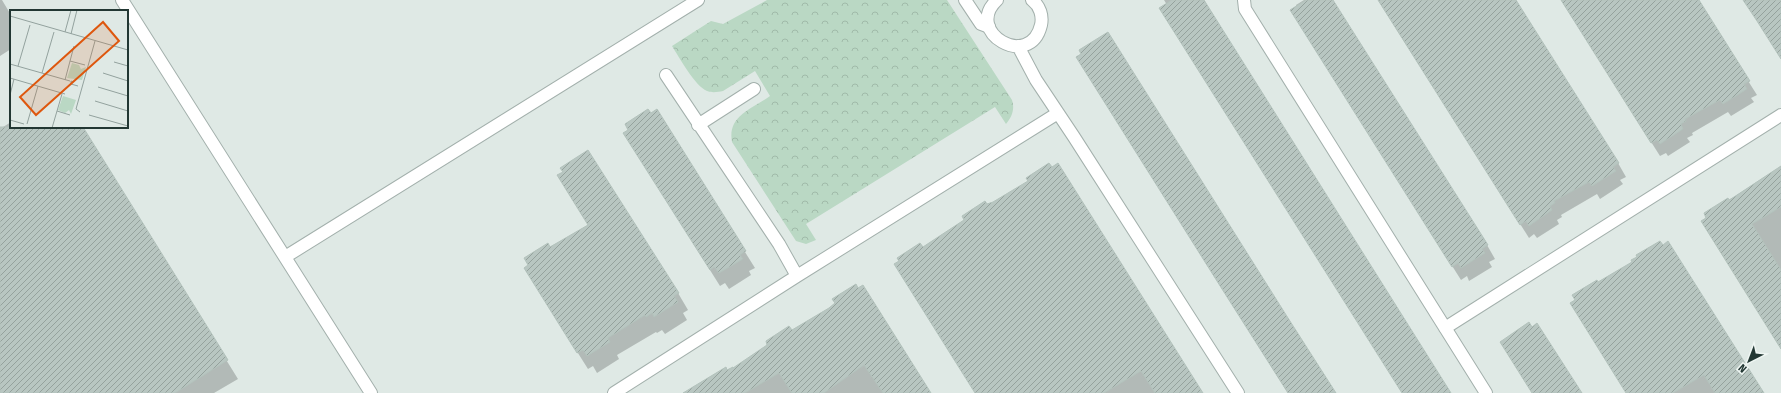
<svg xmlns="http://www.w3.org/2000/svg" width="1781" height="393" font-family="'Fira Sans Condensed',sans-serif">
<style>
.forest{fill:url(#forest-crowns)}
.shadow{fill:#0003}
.building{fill:url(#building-hatch);stroke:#b3c2bc}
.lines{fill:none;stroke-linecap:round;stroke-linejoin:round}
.lane-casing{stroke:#a3b0ac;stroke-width:14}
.street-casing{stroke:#a3b0ac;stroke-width:14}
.lane{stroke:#fff;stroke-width:12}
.street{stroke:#fff;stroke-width:12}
.inset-road{fill:none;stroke:#93a29e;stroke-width:1}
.view{fill:#de570e;fill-opacity:0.15;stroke:#de570e;stroke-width:2}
.inset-edge{fill:none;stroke:#223733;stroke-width:2}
</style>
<defs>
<pattern id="forest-crowns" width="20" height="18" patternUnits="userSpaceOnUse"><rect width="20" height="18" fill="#bad8c4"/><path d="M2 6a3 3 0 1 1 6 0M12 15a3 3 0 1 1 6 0" fill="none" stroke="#a0baa9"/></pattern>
<pattern id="building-hatch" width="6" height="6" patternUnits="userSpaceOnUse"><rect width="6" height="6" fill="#b8c6c1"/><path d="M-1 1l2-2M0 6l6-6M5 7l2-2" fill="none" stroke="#95a29d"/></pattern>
</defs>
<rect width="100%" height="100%" fill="#dfe9e5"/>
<path class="forest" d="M767 0H947L1012 100C1015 109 1012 117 1006 124L995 107 806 224 816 240 806 244 796 241 732 142C727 116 752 109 770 96L755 71 723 91C718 92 712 93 707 91 695 86 679 57 672 46L711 21 723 24Z"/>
<path class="shadow" d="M0 0H2L11 15V49L0 56Z
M1164 0H1202L1450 393H1403Z
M1304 0H1332L1487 245 1495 259 1489 262 1492 267 1469 281 1467 276 1461 280 1299 23 1296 5Z
M1378 0H1515L1618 163 1626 177 1620 180 1623 184 1600 199 1597 194 1561 215 1562 217 1557 220 1559 224 1537 238 1534 234 1529 238Z
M1561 0H1697L1757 95 1751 98 1754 102 1731 116 1728 112 1692 133 1693 135 1687 138 1690 142 1668 156 1666 153 1660 156Z
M1077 58 1335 393H1288Z
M11 122V127H82L238 379 214 393H0V129Z
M634 149 735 236 755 268 749 271 751 275 729 289 725 283 720 286Z
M1781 166V348L1702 222 1728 201Z
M558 176 678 293 688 310 683 313 687 320 665 334 662 330 657 333 656 332 617 355 619 359 597 373 593 366 588 369 535 285 550 248 589 226Z
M923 248 1202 393H976L900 261Z
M1571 304 1763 393H1627Z
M791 331 930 393H695Z"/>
<path class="building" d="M1172 0H1204L1451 393H1402L1159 8Z
M1306 0H1333L1488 245 1482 249 1485 253 1461 268 1458 263 1452 267 1290 10Z
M1378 0H1516L1619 163 1613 167 1616 171 1592 186 1589 182 1554 201 1555 203 1550 206 1552 210 1529 226 1526 221 1520 225Z
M1561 0H1699L1750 81 1744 84 1747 89 1723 104 1720 100 1685 119 1686 121 1681 124 1683 129 1660 144 1657 140 1651 143Z
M1743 0H1781V59L1757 21Z
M1108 32 1288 318 1336 393H1288L1222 289 1076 57 1081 54 1079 50Z
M648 109 651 113 657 109 746 251 740 255 743 259 719 273 714 267 710 270 623 133 628 130 625 124Z
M0 127H83L228 360 175 393H0Z
M588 150 679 293 674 296 678 302 654 317 652 313 646 317 645 315 608 338 610 342 587 356 583 350 577 353 524 268 528 265 524 258 548 243 550 247 588 225 557 175 563 172 560 168Z
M1049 163 1052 167 1058 163 1203 393H1155L1141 371 1104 393H975L894 264 899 261 897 258 920 243 923 247 929 243 964 220 962 216 985 201 987 204 993 202 1028 181 1026 178Z
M1781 166V207L1752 224 1781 270V349L1701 221 1706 218 1704 213 1728 198 1729 200 1734 197Z
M1660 241 1663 245 1668 241 1764 393H1715L1704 375 1673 393H1626L1570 303 1575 300 1572 295 1597 280 1598 282 1632 262 1631 260 1637 257 1636 255Z
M856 284 858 288 863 285 931 393H883L864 365 824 393H792L779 373 745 393H683L726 367 727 370 733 367V368L767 345 766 341 789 326 792 330 829 308 835 303 832 299Z
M1529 322 1532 327 1537 323 1582 393H1532L1500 342Z"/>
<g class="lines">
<defs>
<path id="lane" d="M965 0 981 24 989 27"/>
<path id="street" d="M122 0 371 393
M997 0C963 32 1030 71 1041 25 1043 16 1040 6 1032 0
M1244 0 1245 9 1486 393
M1018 46 1036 80 1074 137 1238 393
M666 75 779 244 797 276
M698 125 754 89
M285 257 698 0
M1445 328 1781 115
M614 393 797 276 1058 113"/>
</defs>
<use href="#lane" class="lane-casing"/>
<use href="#street" class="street-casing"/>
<use href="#lane" class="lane"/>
<use href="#street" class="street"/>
</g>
<g transform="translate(10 10)">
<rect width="118" height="118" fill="#dfe9e5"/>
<path d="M62 53 69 55 71 59 76 57 72 70 57 68ZM53 86 66 90 61 104 59 100 55 103 48 100Z" fill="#bad8c4"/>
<path class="inset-road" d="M0 6 118 40M55 22 61 0M61 24 67 0M60 51 75 55M104 52 118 56M0 54 60 71M8 56 20 15M32 63 44 22M93 63 118 71M0 68 55 84M55 70 64 36M61 74V71L63 72 61 74 68 76M88 77 118 86M0 85 4 69M85 91 118 101M47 101 60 105M70 102 66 99 85 31M79 105 118 116M0 110 14 114M17 114 28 76M42 118 52 84"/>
<path class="view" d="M93 12 109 31 26 105 10 87Z"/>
<rect width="118" height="118" class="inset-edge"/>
</g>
<g transform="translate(1749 361) rotate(222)" stroke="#eff6f3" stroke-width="3" paint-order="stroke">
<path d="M0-3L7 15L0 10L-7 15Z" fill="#223733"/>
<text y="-6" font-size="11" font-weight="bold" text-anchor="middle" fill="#223733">N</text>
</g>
</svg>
